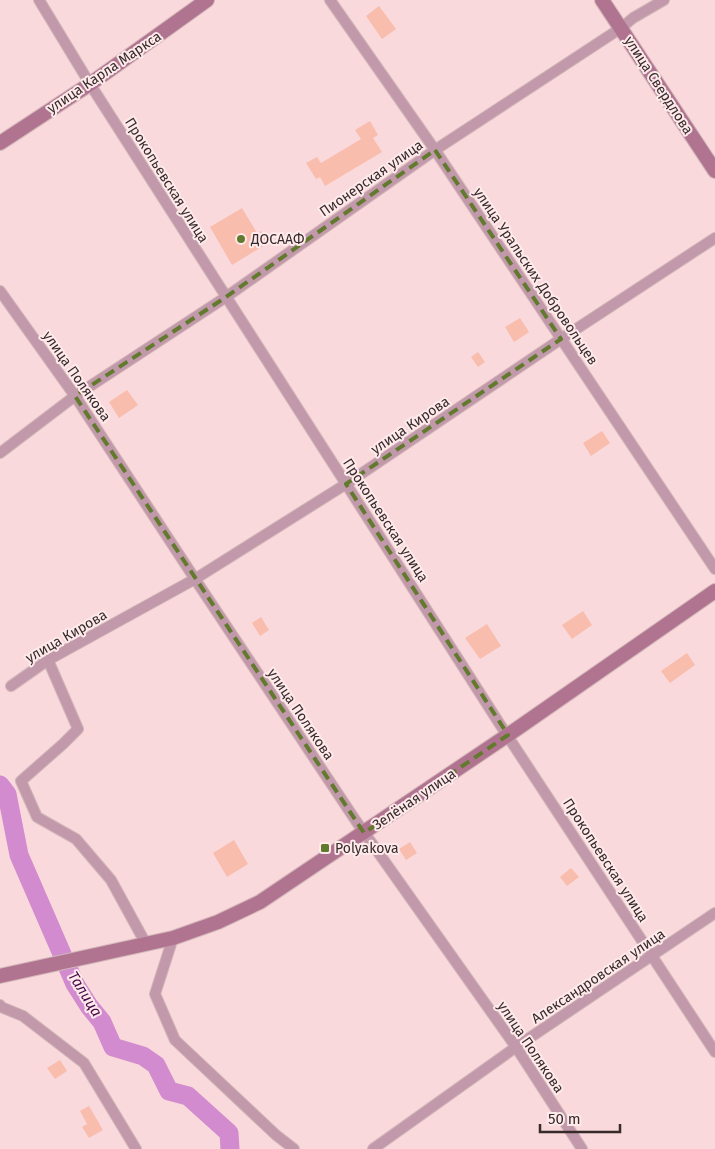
<svg xmlns="http://www.w3.org/2000/svg" width="715" height="1149" font-family="'Fira Sans',sans-serif">
<style>
.lines{fill:none;stroke-linecap:round;stroke-linejoin:round}
.river{stroke:#d18bce;stroke-width:19}
.building{fill:#f9bdad}
.street-casing{stroke:#d2b6b8;stroke-width:12}
.secondary-casing{stroke:#d2b6b8;stroke-width:16}
.street{stroke:#c299ab;stroke-width:10}
.secondary{stroke:#b07490;stroke-width:14}
.marked{fill:none;stroke:#627a2d;stroke-width:4;stroke-dasharray:10 6;stroke-linejoin:round}
.poi-dot{fill:#627a2d;stroke:#feeaeb;stroke-width:2}
.labels{text-anchor:middle;stroke-width:4;stroke-linejoin:round;paint-order:stroke}
.street-label{font-size:14px;fill:#372a2b;stroke:#feeaeb}
.poi-label{font-size:14px;fill:#372a2b;stroke:#feeaeb;text-anchor:start}
.water-label{font-size:15px;font-style:italic;fill:#480848;stroke:#feeaeb}
</style>
<rect width="100%" height="100%" fill="#f9d9db"/>
<g class="lines">
<path class="river" d="M0 785 7 794 19 855 75 984 89 1006 102 1022 113 1047 143 1056 156 1065 169 1091 188 1096 229 1133 230 1149"/>
</g>
<path class="building" d="M379 6 396 29 382 39 366 16Z
M370 121 378 135 373 138 382 152 325 186 320 177 316 179 306 163 317 157 321 163 361 139 355 130Z
M242 208 257 233 261 231 268 243 232 265 210 227Z
M520 318 529 332 514 342 505 327Z
M478 352 485 362 478 367 471 357Z
M127 390 138 405 119 418 109 402Z
M602 431 610 443 591 456 583 443Z
M583 611 592 625 572 639 562 625Z
M261 617 269 630 260 636 252 623Z
M487 624 501 646 480 659 465 638Z
M687 653 695 665 670 683 661 671Z
M234 840 248 864 227 877 213 853Z
M410 842 417 853 406 860 399 849Z
M571 868 579 877 567 886 560 877Z
M60 1060 67 1071 55 1079 47 1068Z
M89 1106 103 1130 89 1138 82 1127 87 1124 80 1111Z"/>
<g class="lines">
<defs>
<path id="street" d="M39 0 90 84 501 726 715 1052
M330 0 435 150 715 569
M0 291 75 396 195 579 356 821 516 1047 582 1149
M0 453 75 396 226 297 435 150 621 28 633 18 664 0
M48 660 78 729 63 744 21 781 37 817 76 839 111 880 146 944
M11 686 48 660 195 579 346 484 561 339 715 238
M173 938 155 994 175 1040 276 1135 294 1149
M0 1005 1 1007 23 1016 84 1063 136 1149
M373 1149 516 1047 715 913"/>
<path id="secondary" d="M602 0 715 171
M0 143 90 84 207 0
M0 976 173 938 218 922 260 902 508 735 715 591"/>
</defs>
<use href="#street" class="street-casing"/>
<use href="#secondary" class="secondary-casing"/>
<use href="#street" class="street"/>
<use href="#secondary" class="secondary"/>
</g>
<path class="marked" d="M435 150 561 339 346 484 508 735 364 833 75 396 226 297Z"/>
<g class="poi-dot">
<circle cx="241" cy="239" r="5"/>
<rect x="320" y="843" width="10" height="10" rx="2.5"/>
</g>
<g class="labels">
<g class="street-label">
<text transform="translate(104 72) rotate(-34)" y="5">улица Карла Маркса</text>
<text transform="translate(659 85) rotate(57)" y="5">улица Свердлова</text>
<text transform="translate(371 178) rotate(-35)" y="5">Пионерская улица</text>
<text transform="translate(167 180) rotate(58)" y="5">Прокопьевская улица</text>
<text transform="translate(536 276) rotate(56)" y="5">улица Уральских Добровольцев</text>
<text transform="translate(77 376) rotate(55)" y="5">улица Полякова</text>
<text transform="translate(410 425) rotate(-34)" y="5">улица Кирова</text>
<text transform="translate(386 520) rotate(57)" y="5">Прокопьевская улица</text>
<text transform="translate(66 636) rotate(-30)" y="5">улица Кирова</text>
<text transform="translate(301 714) rotate(56)" y="5">улица Полякова</text>
<text transform="translate(414 799) rotate(-34)" y="5">Зелёная улица</text>
<text transform="translate(606 860) rotate(57)" y="5">Прокопьевская улица</text>
<text transform="translate(598 976) rotate(-34)" y="5">Александровская улица</text>
<text transform="translate(531 1047) rotate(56)" y="5">улица Полякова</text>
</g>
<g class="poi-label">
<text x="251" y="244">ДОСААФ</text>
<text x="335" y="853">Polyakova</text>
</g>
<g class="water-label">
<text transform="translate(85 994) rotate(58)" y="5">Талица</text>
</g>
</g>
<path d="M540 1124v8h80v-8" fill="none" stroke="#372a2b" stroke-width="2.5"/>
<text x="548" y="1124" font-size="15" fill="#372a2b" stroke="#feeaeb" stroke-width="4" paint-order="stroke">50 m</text>
</svg>
